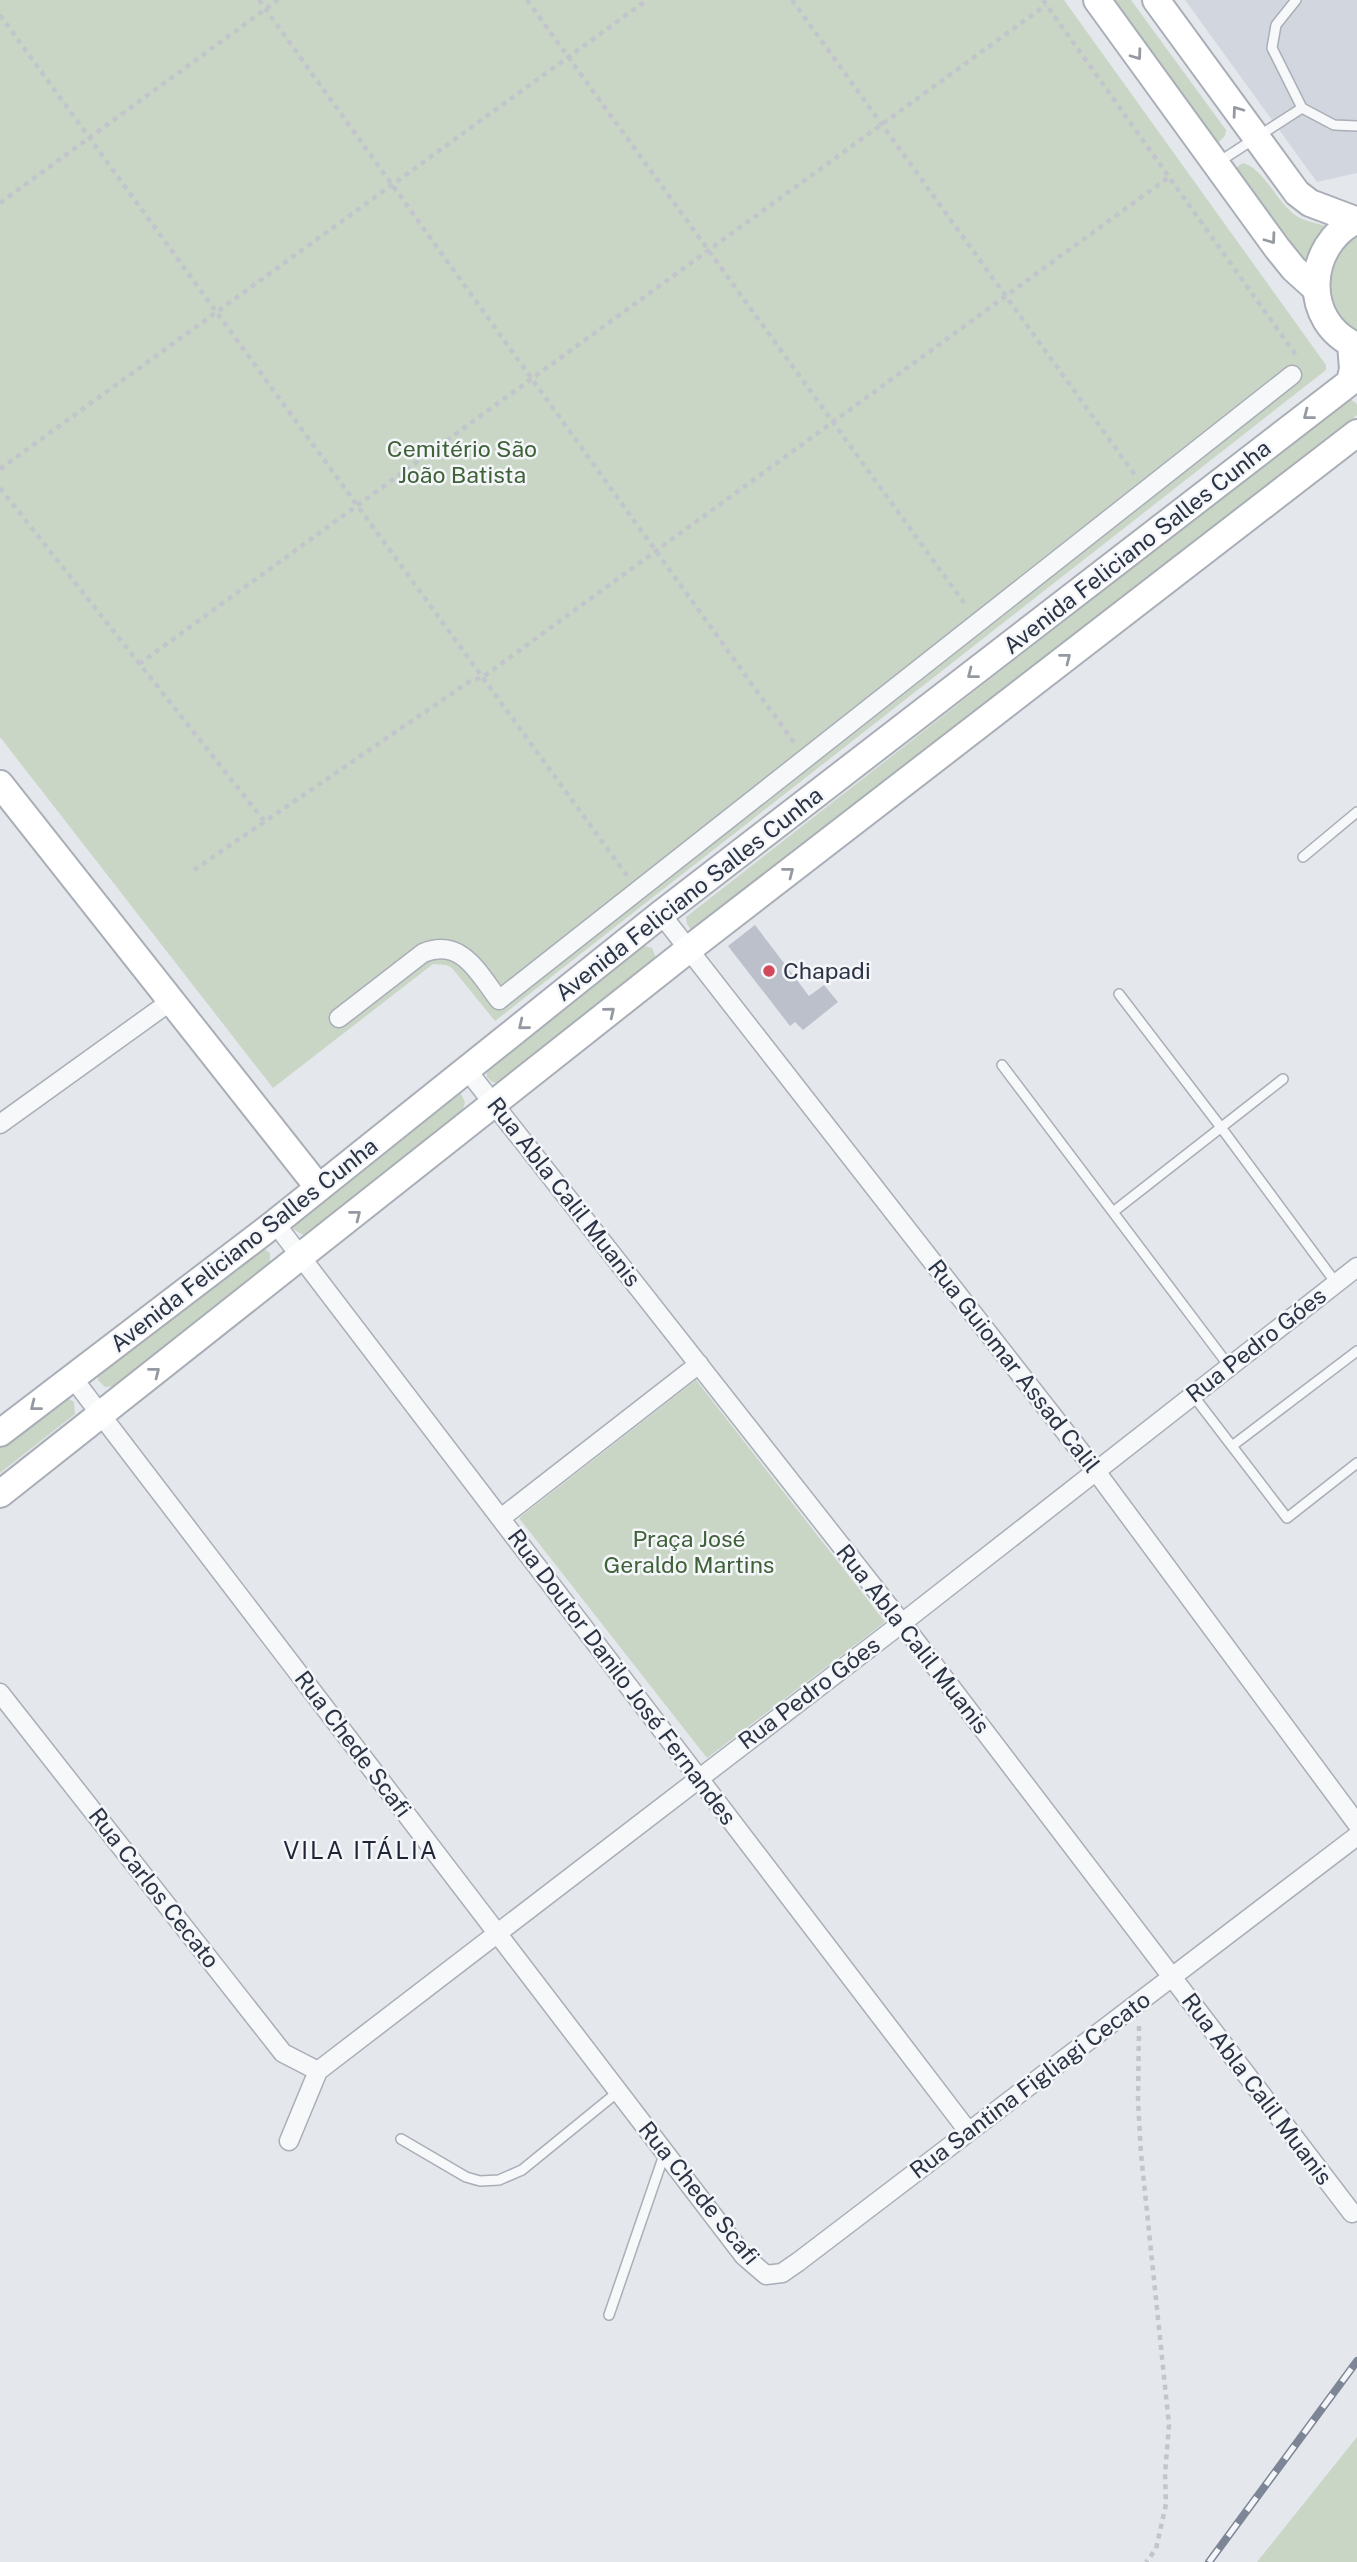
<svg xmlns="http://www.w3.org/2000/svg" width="1357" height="2562" font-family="'Public Sans',sans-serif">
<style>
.built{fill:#d2d6de}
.green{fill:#c9d6c5}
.building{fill:#bbc0ca}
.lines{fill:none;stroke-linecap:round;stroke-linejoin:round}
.lane-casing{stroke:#a9aeb7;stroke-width:12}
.street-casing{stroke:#a9aeb7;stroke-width:21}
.secondary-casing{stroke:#a9aeb7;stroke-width:30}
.path{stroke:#c2c5cb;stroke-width:4.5;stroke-dasharray:5 5;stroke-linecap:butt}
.lane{stroke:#f7f8fa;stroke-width:9}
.street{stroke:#f7f8fa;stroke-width:18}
.secondary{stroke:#fff;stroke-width:26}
.rail-casing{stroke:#7d8696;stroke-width:8}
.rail{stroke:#f4f6f9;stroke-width:5;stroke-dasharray:16;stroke-linecap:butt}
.oneway{stroke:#959aa2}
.poi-dot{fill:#d1495b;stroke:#f4f6f9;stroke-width:2.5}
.labels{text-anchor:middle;stroke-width:5;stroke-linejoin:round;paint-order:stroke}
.park-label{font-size:23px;fill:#3f6138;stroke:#f4f6f9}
.street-label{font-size:23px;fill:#2b3445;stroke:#f4f6f9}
.poi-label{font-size:23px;fill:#2b3445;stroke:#f4f6f9;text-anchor:start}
.neighbourhood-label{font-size:24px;letter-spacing:2px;fill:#1d2536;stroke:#f4f6f9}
</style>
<rect width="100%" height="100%" fill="#e4e7ec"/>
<path class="built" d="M1185 0H1357V173L1317 182Z"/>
<path class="green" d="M0 0H1064L1326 365V370L495 1021 452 968 446 965 433 964 273 1088 0 737Z
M1105 0H1131L1226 130 1225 136 1218 143H1209Z
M1243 163C1264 168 1277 204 1298 217 1307 222 1320 224 1330 227L1300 268 1234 169Z
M1357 231V333L1343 324 1329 301 1326 275 1335 250Z
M1350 399 1357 404V415L701 931H692L687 924 686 917 1342 404Z
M644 946 652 948 658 963 498 1083 492 1082 487 1077 486 1066Z
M454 1093 461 1094 465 1102 463 1110 310 1232 303 1235 293 1229 291 1220Z
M262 1247 270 1253V1264L115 1386 105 1387 98 1380V1371Z
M696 1380 885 1622 707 1758 519 1518Z
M67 1398 74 1402 75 1414 0 1473V1444Z
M1357 2437V2562H1257Z"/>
<path class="building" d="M755 925 809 996 824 985 838 1002 803 1030 795 1022 790 1026 728 946Z"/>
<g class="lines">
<defs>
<path id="lane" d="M1296 0 1276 25 1272 48 1302 108 1334 125 1357 126
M1217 163 1302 108
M1303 857 1357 812
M1119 994 1220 1126 1336 1283
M1002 1065 1229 1366
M1113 1212 1283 1079
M1192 1394 1287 1518 1357 1463
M1232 1446 1357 1351
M401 2139 466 2177 480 2181 499 2180 522 2170 619 2091
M609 2315 665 2152"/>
<path id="street" d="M661 914 1095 1470 1357 1824
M339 1018 423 953C462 937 479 974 499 1000L1292 375
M467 1070 902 1623 1352 2213
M0 1124 171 1001
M275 1223 968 2131
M72 1377 744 2256 766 2275 782 2273 798 2262 1357 1836
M501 1518 699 1364
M0 1693 283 2053 318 2071
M289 2141 318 2071 902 1623 1357 1267"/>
<path id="secondary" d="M1097 0 1277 248 1294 269 1315 288
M1156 0 1297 193 1310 203 1355 220
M1357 220C1305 245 1301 323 1357 346
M0 784 319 1188
M0 1433 275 1223 661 914 1350 382 1353 369 1351 344
M0 1494 689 949 1357 433"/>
</defs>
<use href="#lane" class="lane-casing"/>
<use href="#street" class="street-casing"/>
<use href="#secondary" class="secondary-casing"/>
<path class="path" d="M259 0 795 744
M527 0 967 607
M792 0 1135 475
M1043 0 1298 358
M0 15 628 877
M0 203 278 0
M0 469 647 0
M0 488 265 822
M139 664 1046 5
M194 870 470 681 483 677 1169 177
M1139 2026 1138 2101 1141 2154 1169 2425 1165 2474 1166 2504 1156 2549 1146 2562"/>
<use href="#lane" class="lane"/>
<use href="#street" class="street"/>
<use href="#secondary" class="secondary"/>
<defs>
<path id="rail" d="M1209 2562 1357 2361"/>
</defs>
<use href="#rail" class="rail-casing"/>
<use href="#rail" class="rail"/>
</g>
<defs><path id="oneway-chevron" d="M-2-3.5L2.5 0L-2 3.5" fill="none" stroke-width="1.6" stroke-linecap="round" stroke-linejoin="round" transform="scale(1.75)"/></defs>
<g class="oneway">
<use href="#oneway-chevron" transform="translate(1137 55) rotate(54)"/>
<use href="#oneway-chevron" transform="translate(1237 111) rotate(-126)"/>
<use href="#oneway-chevron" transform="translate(1271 239) rotate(54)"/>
<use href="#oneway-chevron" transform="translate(1308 415) rotate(142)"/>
<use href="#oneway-chevron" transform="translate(1066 658) rotate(-38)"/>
<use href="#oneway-chevron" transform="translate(972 674) rotate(142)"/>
<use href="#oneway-chevron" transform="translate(789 872) rotate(-38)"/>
<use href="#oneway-chevron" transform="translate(610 1012) rotate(-39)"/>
<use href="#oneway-chevron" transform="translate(523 1025) rotate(141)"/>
<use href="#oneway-chevron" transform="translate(356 1215) rotate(-38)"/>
<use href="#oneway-chevron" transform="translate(155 1372) rotate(-38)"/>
<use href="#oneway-chevron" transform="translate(35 1406) rotate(142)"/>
</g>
<circle class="poi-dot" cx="769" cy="971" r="7"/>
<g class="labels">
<g class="park-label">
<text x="462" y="457">Cemitério São<tspan x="462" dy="26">João Batista</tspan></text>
<text x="689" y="1547">Praça José<tspan x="689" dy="26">Geraldo Martins</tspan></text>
</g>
<g class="street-label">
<text transform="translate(1137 547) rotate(-38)" y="8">Avenida Feliciano Salles Cunha</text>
<text transform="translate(689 894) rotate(-38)" y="8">Avenida Feliciano Salles Cunha</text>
<text transform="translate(564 1192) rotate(52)" y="8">Rua Abla Calil Muanis</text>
<text transform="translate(244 1245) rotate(-38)" y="8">Avenida Feliciano Salles Cunha</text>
<text transform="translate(1256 1345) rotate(-38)" y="8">Rua Pedro Góes</text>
<text transform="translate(1014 1366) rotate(52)" y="8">Rua Guiomar Assad Calil</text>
<text transform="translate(913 1639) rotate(52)" y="8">Rua Abla Calil Muanis</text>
<text transform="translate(622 1677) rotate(53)" y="8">Rua Doutor Danilo José Fernandes</text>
<text transform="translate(809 1693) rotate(-37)" y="8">Rua Pedro Góes</text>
<text transform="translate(353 1744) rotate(53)" y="8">Rua Chede Scafi</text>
<text transform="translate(154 1888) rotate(52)" y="8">Rua Carlos Cecato</text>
<text transform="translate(1030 2085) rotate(-37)" y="8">Rua Santina Figliagi Cecato</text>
<text transform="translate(1257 2089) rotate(53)" y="8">Rua Abla Calil Muanis</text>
<text transform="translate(699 2193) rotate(51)" y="8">Rua Chede Scafi</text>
</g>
<g class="poi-label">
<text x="783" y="979">Chapadi</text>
</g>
<g class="neighbourhood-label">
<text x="361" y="1859">VILA ITÁLIA</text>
</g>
</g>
</svg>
